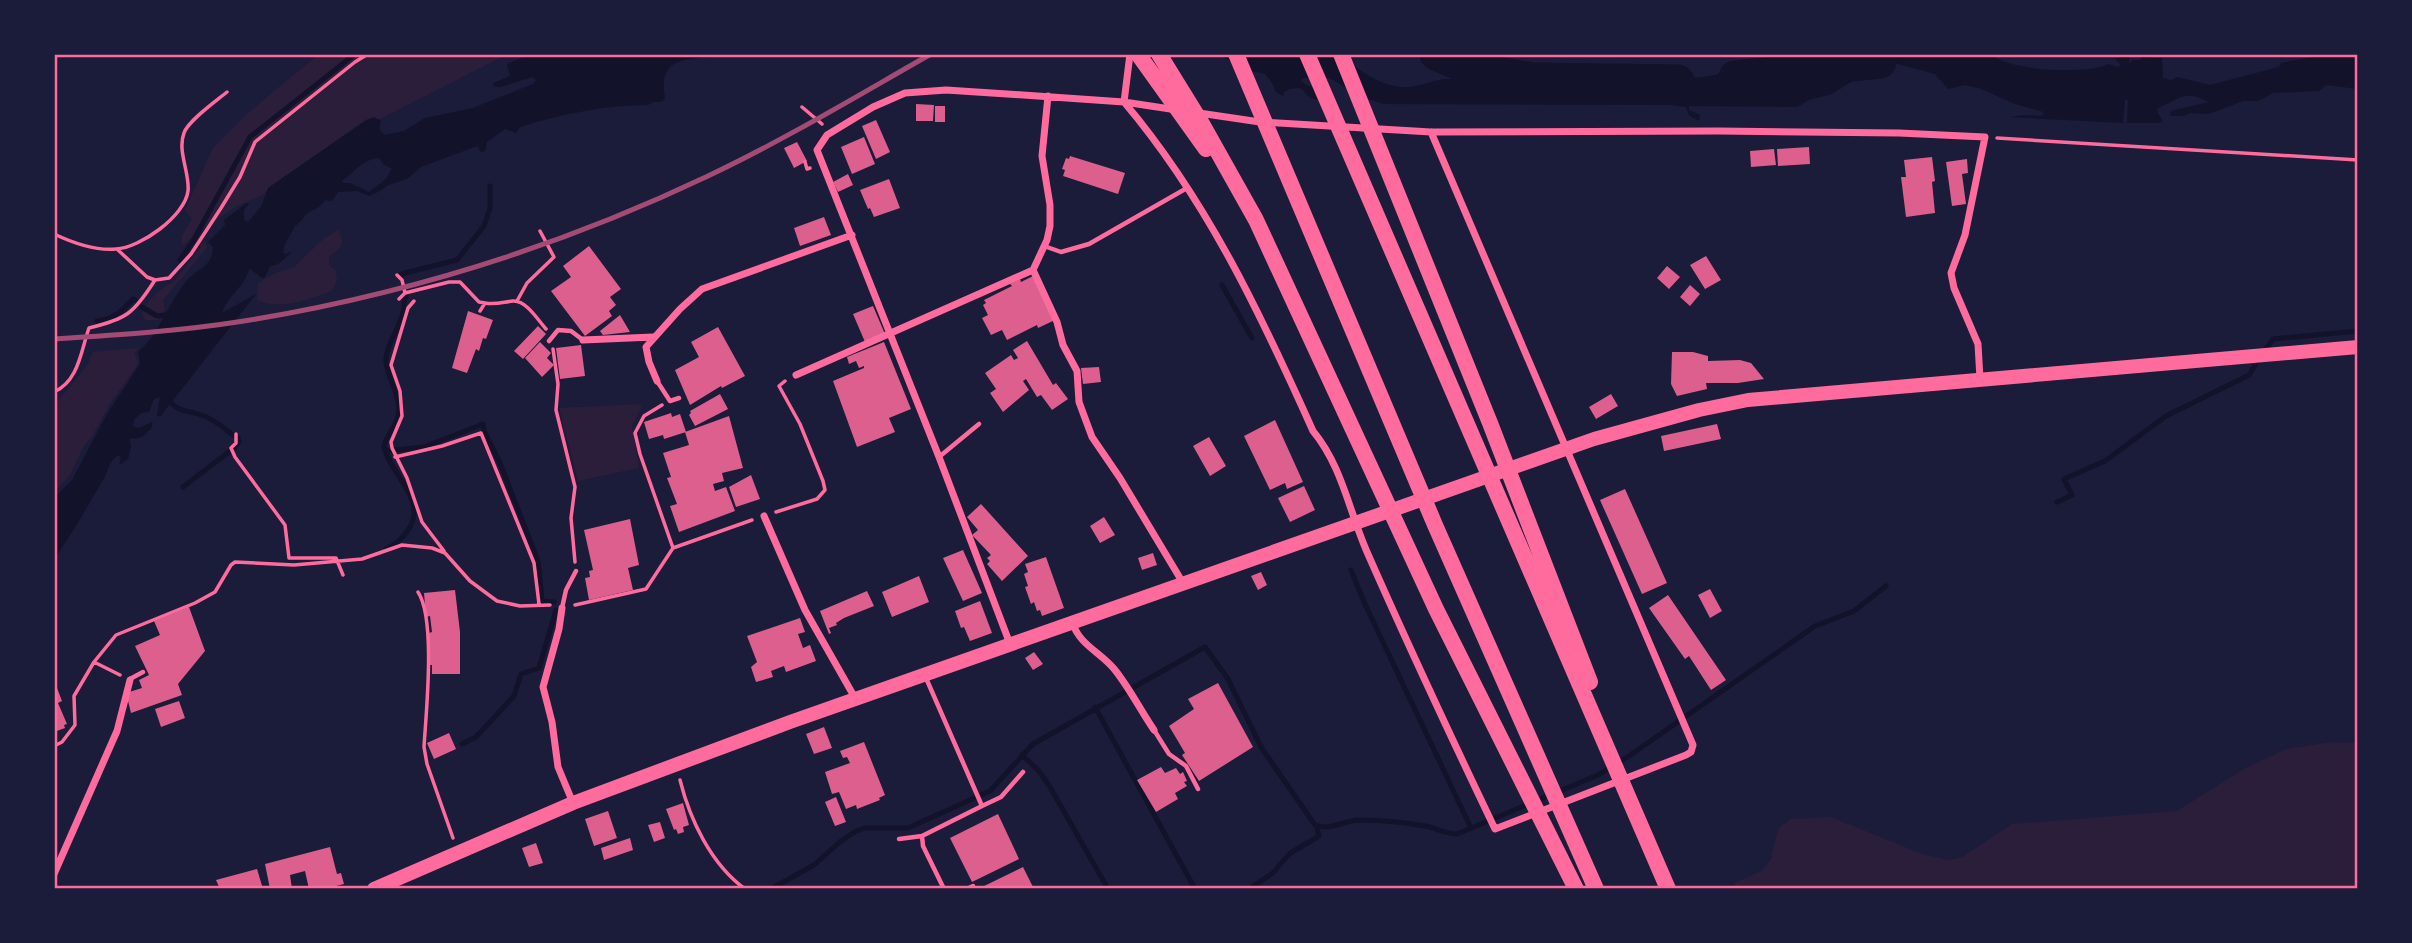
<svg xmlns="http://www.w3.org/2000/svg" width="2412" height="943" font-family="Inter,sans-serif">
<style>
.green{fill:#2a1e3b}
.water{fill:#12122b;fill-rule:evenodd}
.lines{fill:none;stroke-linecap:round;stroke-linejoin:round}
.stream{stroke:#12122b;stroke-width:5}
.river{stroke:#12122b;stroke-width:33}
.building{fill:#dd5f8e}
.path{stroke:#ff6b9d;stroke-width:3.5}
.service{stroke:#ff6b9d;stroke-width:4.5}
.minor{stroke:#ff6b9d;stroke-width:7}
.primary{stroke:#ff6b9d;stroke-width:14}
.motorway{stroke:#ff6b9d;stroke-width:16}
.rail{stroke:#a44b75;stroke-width:5}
.neatline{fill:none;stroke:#ff6b9d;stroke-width:2.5}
</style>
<rect width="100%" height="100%" fill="#1b1b3a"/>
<path class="green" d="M319 54H508L366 126 259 197 239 205 205 227 182 246V236L192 219 185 210 213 148 249 112Z
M338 230C346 244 342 248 329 256V265L336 271 337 280 332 291C309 299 281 311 257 300L258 283 276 273 294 267 322 240Z
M205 241 207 245 206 249 163 300 165 310 158 320H145L142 314C146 301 161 287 174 282Z
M138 348 135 354 138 364 110 404 93 435 84 446 70 475 54 493V402L58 401 86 367 93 352Z
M638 404 642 406 632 426 639 468 578 481 559 408Z
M2331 742 2358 743V889H1737L1734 883 1762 871 1771 859 1778 829 1790 819 1831 817 1920 853 1948 860 1962 857 2012 824 2177 811 2244 769 2286 749Z"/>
<path class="water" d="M531 54H728C699 62 656 49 665 98L662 102H653L648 105C605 105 562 114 520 127L516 133 505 129 487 142 485 151 481 152 477 146 421 167 407 179 388 185 380 191 369 196 357 191 338 192 332 201 325 200C318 211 315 207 307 214 302 219 300 223 294 227 291 237 281 244 284 254L292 252 277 265 270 266 265 277 262 278 249 268C247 285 227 296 222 313L256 294 160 417 157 415 160 397 154 399 149 412 141 413 134 420 133 426 139 428 152 422V427C145 436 141 440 129 438L131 446 128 459 119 465 121 457 118 455C105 467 111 466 104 478 88 505 73 533 54 559V498L72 480 107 414 140 364 138 352C159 334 167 306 184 284 195 269 213 268 213 247L208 242 225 225 224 220 247 203H249L244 210V220L248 222 261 207 268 188 366 120 374 117 381 121 379 129 385 135 404 131 425 118 473 108 533 84 536 80 533 77 500 87 493 86V83L510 76 507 64ZM379 158 384 165 392 168 386 179 369 192 350 183H344L342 181C355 172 361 160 379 158Z
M1216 54H1342C1357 71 1385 89 1409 87 1429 85 1440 75 1462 81L1605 83 1679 77C1699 80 1724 74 1742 66L1753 71 1796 54H1810L1801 64 1785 67 1778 77 1768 76 1765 79 1767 82C1797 79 1833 78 1855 54H1992C2006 71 2088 75 2108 64L2118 67 2121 65 2115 59 2130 54 2129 63H2131L2132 60H2141V54H2149L2151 58 2162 57 2163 78 2171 80 2177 77 2210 85 2279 67 2281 63C2307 58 2331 53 2358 56V89L2326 85 2319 91 2273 93 2258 101H2243L2209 114 2190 113 2184 116H2170L2171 111C2184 107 2196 106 2208 102 2184 89 2180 99 2158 108L2157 111 2163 122 2158 123H2127L2128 100H2125L2123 123 2010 117 2024 115 2042 116 2044 112 2015 104 1979 88 1965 85 1948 89 1935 74 1898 64 1880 63 1867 65 1854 80 1832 94 1809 100 1797 107 1689 106V110L1700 115 1699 121 1689 115 1686 107 1670 105 1383 104 1365 98 1329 78H1304L1301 80 1306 85 1316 88 1319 100 1310 98 1301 88 1290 89 1284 92 1283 96 1276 92 1271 81 1265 74 1252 71Z"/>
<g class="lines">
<path class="stream" d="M180 260 193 241 250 137 355 54
M402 276 401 274 457 260 484 226 490 208V186
M1222 285 1252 338
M142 307 157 316 171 314
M97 321C114 319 122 311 133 299L135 300
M2265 351 2273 339 2358 331
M168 399C178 413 189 410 204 416 215 420 224 428 233 435
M385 451 424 447 483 424 484 431 500 463 538 561 542 601 554 602
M183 487 234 448 239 442 238 438
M2057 502 2072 495 2064 479 2105 461 2166 416 2249 375 2259 359
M386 549C397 544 404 538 410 527 426 498 389 473 384 446 386 435 396 427 398 417 402 397 389 381 386 363 385 347 398 331 402 316 405 309 403 302 406 296
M1351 570 1364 602 1471 828
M1095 707 1195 889
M462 744 476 737 514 696 521 674 539 668 556 610
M1022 755 1039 771 1050 787 1108 889
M771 889 814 865 841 841 856 831 865 828H908L990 791 1033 744 1205 647 1228 679 1261 747 1315 825C1330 831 1343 821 1358 820 1380 820 1403 822 1425 826 1436 828 1445 834 1457 834L1598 775 1629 756 1815 626 1854 611 1886 586
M1249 889 1273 873 1289 854 1319 836 1317 827"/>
<path class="river" d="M1436 54 1469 68 1532 79 1678 81
M1735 77 1880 62"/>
</g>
<path class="building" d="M916 104 934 105 933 121H916Z
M935 106H945V122H935Z
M876 120 890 152 876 159 862 126Z
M864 137 875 164 852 174 841 147Z
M797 142 807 161 794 168 784 148Z
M1809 147 1810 164 1778 166 1777 149Z
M1774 149 1776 165 1751 167 1750 151Z
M1070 156 1125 173 1118 194 1063 176 1065 170 1062 169 1066 158 1069 159Z
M1932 157 1935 181 1932 182 1935 213 1906 217 1901 177H1906L1904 160Z
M1967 159 1968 173 1962 174 1966 204 1952 206 1946 162Z
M848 174 853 185 838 192 833 182Z
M889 179 900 208 874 217 870 208 868 209 860 190Z
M824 217 831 235 800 246 794 228Z
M589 246 621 289 610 297 616 305 609 311 612 316 585 336 551 291 571 277 563 266Z
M1706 256 1721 280 1705 289 1690 265Z
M1667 266 1680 277 1669 289 1657 278Z
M1033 276 1055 320 1038 328 1037 325 1007 340 1002 330 991 335 982 318 988 315 983 305 986 303 984 300 1012 286 1010 284 1020 279 1021 282Z
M1690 285 1700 294 1690 306 1680 297Z
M873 306 885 334 865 342 853 314Z
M468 311 493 320 486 339 483 338 479 351 476 349 467 373 452 368Z
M620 315 630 332 603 335 600 331Z
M538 326 546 334 523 359 514 351Z
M718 327 745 376 722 388 721 386 690 405 675 370 699 357 691 342Z
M1027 341 1053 385 1056 383 1068 399 1052 410 1041 395 1037 397 1026 379 1023 381 1029 390 1003 412 990 393 996 389 985 373 1011 355 1014 360 1018 358 1013 350Z
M540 342 551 353 547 358 554 365 542 377 525 358Z
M884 342 911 409 889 418 895 432 857 447 833 381 864 368V366L859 368 856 361 849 364 847 357Z
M581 345 585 376 560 379 556 348Z
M1672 352H1693L1708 356V361L1740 360 1751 363 1764 379 1738 383H1706L1707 389 1677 396 1671 384Z
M1099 367 1101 382 1083 384 1081 368Z
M720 394 728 409 695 426 689 415 691 413 690 411Z
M1611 394 1618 406 1596 419 1589 407Z
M671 413 672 417 680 414 686 432 664 439 663 435 649 439 644 422Z
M729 416 743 468 722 473 724 481 713 484 715 491 726 487 735 511 679 532 670 506 677 504 667 478 671 477 663 453 689 445 685 432Z
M1275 420 1303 482 1287 489 1285 483 1270 490 1244 436Z
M1717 424 1721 439 1664 451 1661 436Z
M1209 437 1226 466 1210 476 1193 446Z
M751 475 760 499 736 507 729 487Z
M1304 486 1315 510 1290 522 1278 498Z
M1625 489 1667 583 1642 594 1600 500Z
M981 504 1028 556 1002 581 987 564 990 561 987 558 991 555 972 535 978 530 967 517Z
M1104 517 1115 535 1100 543 1090 526Z
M630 519 639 565 628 568 633 590 589 600 585 578 590 577 589 571 593 570 584 530Z
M963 550 982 593 963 601 943 558Z
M1153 553 1157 565 1142 570 1138 558Z
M1046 557 1064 608 1042 616 1040 610 1037 611 1034 602 1031 604 1025 587 1028 586 1024 574 1028 572 1025 564Z
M1261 572 1267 585 1258 590 1251 576Z
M919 576 929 602 892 617 882 592Z
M1710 589 1722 611 1710 618 1698 595Z
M455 590 460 632V674H432V665H429V633L432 632 430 616 426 617 424 593Z
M867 591 874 606 844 618 836 623 837 625 829 628 831 633 829 634 820 611Z
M1668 595 1726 680 1711 690 1689 656 1685 659 1649 608Z
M980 601 992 633 970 641 964 627 961 628 955 611Z
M189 607 205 651 178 684 182 695 131 713 126 693 142 688 139 680 149 675 135 646 160 635 154 621Z
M800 618 805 632 798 634 803 648 810 645 816 661 786 672 784 666 771 671 773 677 756 682 751 667 757 662 747 636Z
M1034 652 1043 664 1033 670 1025 658Z
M1218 683 1253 747 1199 781 1182 755 1185 753 1169 726 1194 709 1188 699Z
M57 688 62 701 58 703 67 724 64 725 65 728 54 732V689Z
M179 701 185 718 161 727 155 709Z
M824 727 832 748 814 754 806 734Z
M449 733 456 749 434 759 427 743Z
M864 742 885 795 879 798 880 800 857 809 856 805 846 809 839 792 832 794 825 772 850 763 847 757 843 758 840 751Z
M1161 767 1165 773 1176 768 1180 774 1183 772 1187 781 1184 782 1187 786 1175 793 1178 799 1156 812 1137 780Z
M836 797 846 822 835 826 825 802Z
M683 803 689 825 683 827 684 832 678 834 676 829 674 830 666 809Z
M608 811 617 838 594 846 585 819Z
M998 814 1019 859 972 882 950 838Z
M660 822 665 838 654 842 648 825Z
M630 838 633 850 604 860 601 848Z
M536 843 543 863 529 867 522 848Z
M330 847 337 874 341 873 344 884 324 889H309L305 871 290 875 292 889H270L265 864Z
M1023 867 1034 889H978Z
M257 869 263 889H220L216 880Z"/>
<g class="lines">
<path class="path" d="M802 107 822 124
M1997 138 2358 160
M805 162 807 169 810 168
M54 234C73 243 95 251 116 249 140 248 185 216 188 191 190 173 177 151 184 133 188 121 216 101 227 92
M118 250 147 277 155 280 169 278 191 254 221 208 240 177 255 142 355 62 368 54
M397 275 402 280 405 293 399 299
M405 293 449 282H460L479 302 485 303
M414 301 408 308 391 365 400 391 402 416 391 442 392 448 407 478 422 522 444 551
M517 301 527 283 554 257 540 231
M480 311 485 303C496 305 503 302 513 301 526 300 538 320 546 329
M553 349 558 384 556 410 575 487 571 518 575 562
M54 392C79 381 81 350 89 328 127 319 134 313 155 280
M662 405 644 416 635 433 640 454 673 548
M236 434V443L231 448 235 457 285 525 289 558H336L343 575
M395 457 442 446 481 433 534 563 539 604
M776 512 817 499 825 490 823 481 800 424 779 386 785 381
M418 592C436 619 426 713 424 747L427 764 453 838
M575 605 646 589 673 548 752 520
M94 662 120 675
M54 746 62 742 75 725 74 696 94 662 116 635 195 603 215 592 231 565 235 562 294 565 362 559 402 545 432 548 445 553 470 581 497 601 520 606 550 605
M680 780C690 820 711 864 745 889"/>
<path class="service" d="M1044 246 1061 252 1089 244 1187 188
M549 341 558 330 571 331 583 340
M657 381 670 401 679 398
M939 457 979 424
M562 608 566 590 576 571
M130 679 143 672
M1154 730 1169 754 1186 766 1198 789
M982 806 1001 797 1023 772
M922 836 923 846 944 889
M899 839 922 836 982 806 926 678
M967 889 973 886"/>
<path class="minor" d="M1130 54 1124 102C1207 200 1261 315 1313 431 1342 466 1349 511 1367 552 1408 645 1451 737 1495 829L1686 755 1691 752 1693 745 1431 132
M1199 113 1260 122 1431 132 1719 131 1899 133 1985 137 1965 235 1951 273 1954 288 1978 344 1980 379
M1033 270 1057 322 1063 345 1077 371 1079 402 1092 437 1120 478 1183 583
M583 340 653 337
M796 375 1033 270 1047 240 1050 226V205L1042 156 1048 96
M657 381 649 362 646 347 680 309 702 289 852 235
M764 516 805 610 855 698
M562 608 559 629 543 687 552 722 558 767 573 803
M1072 622C1080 646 1101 652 1115 670 1130 689 1141 711 1154 730
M1010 644 939 457 817 150 827 135 873 107 905 93 946 90 1007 94 1124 102 1177 110
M54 874 117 731 130 680"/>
<path class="primary" d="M374 889 573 803 790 722 1594 439 1699 410 1748 400 2358 347"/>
<path class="motorway" d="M1138 54 1206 149
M1159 54 1201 122 1256 220 1436 609 1576 889
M1236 54 1435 525 1596 889
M1307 54 1668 889
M1341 54 1490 423 1590 682"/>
<path class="rail" d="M54 339C118 335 181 331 244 321 405 295 561 246 708 176 784 140 857 96 931 54"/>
</g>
<rect width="2412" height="943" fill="none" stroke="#1b1b3a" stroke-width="112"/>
<rect x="56" y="56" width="2300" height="831" class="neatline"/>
</svg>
